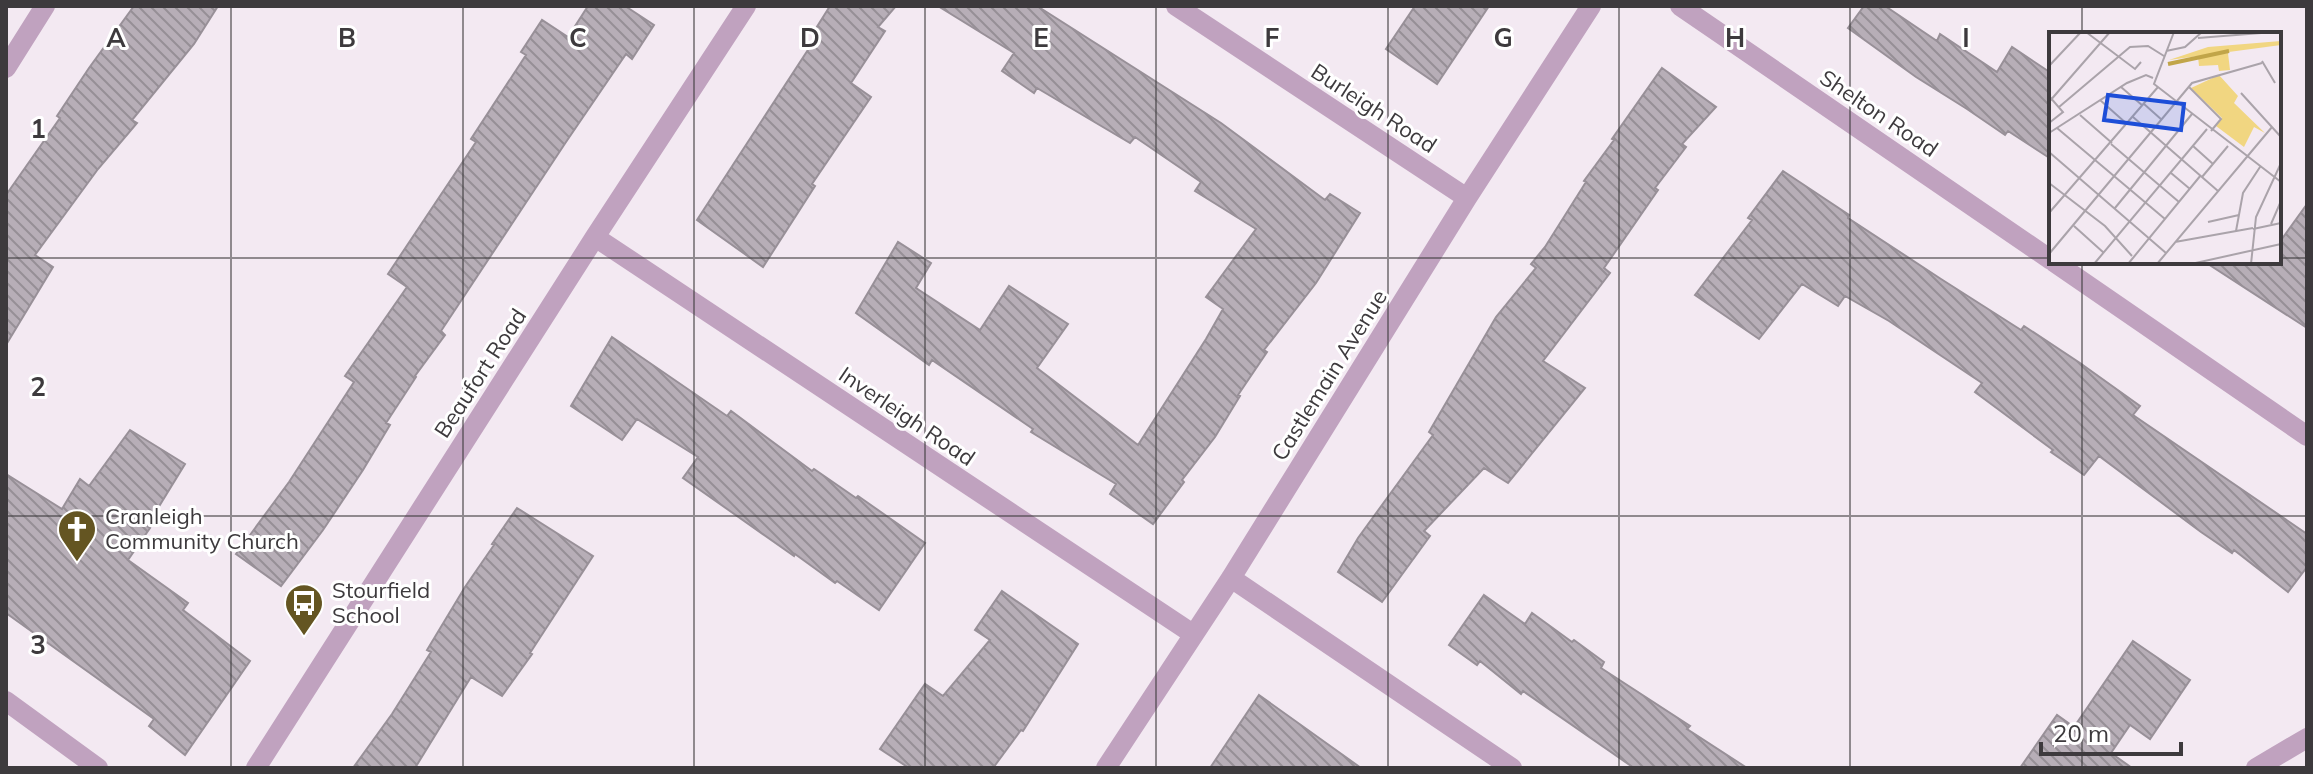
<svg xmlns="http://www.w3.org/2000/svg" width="2313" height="774" font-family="Mulish,sans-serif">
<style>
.building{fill:url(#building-back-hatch);stroke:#989098;stroke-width:2}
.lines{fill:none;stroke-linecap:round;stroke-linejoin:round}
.minor{stroke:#c0a2bf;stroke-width:20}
.grid{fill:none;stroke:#3d3a3d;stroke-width:2;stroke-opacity:0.55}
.labels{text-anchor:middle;stroke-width:6;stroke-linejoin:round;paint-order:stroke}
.street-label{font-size:22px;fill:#3d3a3d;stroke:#fff}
.poi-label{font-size:22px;fill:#3d3a3d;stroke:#fff;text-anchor:start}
.inset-river{fill:none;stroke:#c1a549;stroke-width:4}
.inset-road{fill:none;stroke:#aaa3aa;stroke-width:2}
.view{fill:#1d4ed8;fill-opacity:0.15;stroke:#1d4ed8;stroke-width:4}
.inset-edge{fill:none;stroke:#3d3a3d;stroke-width:4}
.grid-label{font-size:26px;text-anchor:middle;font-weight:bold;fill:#3d3a3d;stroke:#fff;stroke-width:6;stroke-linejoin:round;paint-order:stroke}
</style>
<defs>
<pattern id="building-back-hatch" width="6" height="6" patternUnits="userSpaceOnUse" patternTransform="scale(2)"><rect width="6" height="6" fill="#b7aeb7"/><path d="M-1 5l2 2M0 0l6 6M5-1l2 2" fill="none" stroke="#968f96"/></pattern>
</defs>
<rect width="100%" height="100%" fill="#f3e9f2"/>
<path class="building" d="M134 6H218L194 44 132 120 137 123 98 169 35 255 53 267 6 345V195L60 118 57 116 89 68Z
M588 6H625L654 25 632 59 626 54 566 142 441 331 445 335 415 376 416 377 386 423 390 425 363 470 323 530 281 586 236 554 289 482 354 382 345 376 407 287 388 274 476 142 471 139 526 55 521 52 542 20 568 37Z
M830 6H896L878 27 885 31 851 83 871 97 812 184 815 186 763 267 697 220 817 36 813 33Z
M938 6H1037L1221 123 1325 200 1330 194 1360 213 1316 283 1264 350 1267 352 1238 395 1240 396 1215 437 1182 480 1184 482 1153 524 1110 494 1116 484 1031 432 1033 429 932 360 929 365 856 313 898 242 931 263 916 288 980 330 1009 286 1068 324 1037 368 1138 445 1206 339 1223 309 1206 297 1256 229 1195 191 1201 182 1135 137 1130 143 1037 88 1034 93 1002 71 1014 53Z
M1415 6H1489L1437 84 1386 49Z
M1864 6H1885L1937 41 1940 34 1997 72 2012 47 2051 73V159L2008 131 2005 135 1967 109 1916 77 1848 28Z
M1662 68 1716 107 1682 144 1686 147 1655 188 1658 190 1604 268 1610 273 1543 361 1585 388 1508 483 1484 468 1424 531 1430 536 1382 602 1338 572 1358 538 1433 435 1429 432 1496 317 1536 268 1531 264 1545 247 1586 182 1584 181 1614 140 1612 139Z
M1783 171 1849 215 1848 218 1941 279 2021 330 2024 326 2080 363 2140 406 2133 415 2307 534V567L2288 592 2234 550 2232 553 2201 532 2099 456 2084 475 2051 452 2053 450 1975 392 1982 383 1889 321 1845 296 1838 306 1802 284 1759 339 1695 295 1752 220 1748 218Z
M2307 204V328L2205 262H2279V243Z
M612 337 727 416 731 411 812 471 814 469 856 498 858 496 925 543 879 610 837 581 835 583 795 554 794 556 683 478 698 457 637 419 622 440 571 406Z
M130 430 185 464 147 526 150 528 128 560 188 603 183 610 250 661 185 755 149 726 154 719 6 613V474L62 509 80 479 89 486Z
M517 508 593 556 530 653 532 654 502 696 471 677 415 768H353L392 714 431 652 427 650 465 587 494 545 492 544Z
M1002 591 1078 644 1023 731 1021 730 993 768H909L880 749 925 684 943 696 990 640 975 630Z
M1484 595 1525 624 1532 613 1572 642 1574 640 1604 662 1601 668 1690 726 1687 729 1747 768H1634L1523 691 1521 694 1480 661 1477 665 1449 645Z
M2133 641 2190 680 2150 739 2130 725 2111 753 2132 768H2020L2057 715 2074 727Z
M1259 695 1361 768H1210Z"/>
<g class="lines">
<path class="minor" d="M1176 6 1467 198
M1680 6 2051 260
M6 68 45 6
M595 237 1193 634
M2054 262 2307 436
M1231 578 1512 768
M6 701 98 768
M256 768 595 237 746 6
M1106 768 1231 578 1467 198 1591 6
M2256 768 2307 738"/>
</g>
<path class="grid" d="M231 6V768M463 6V768M694 6V768M925 6V768M1156 6V768M1388 6V768M1619 6V768M1850 6V768M2082 6V34M6 258H2051M2279 258H2307M2082 262V768M6 516H2307"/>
<defs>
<symbol id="church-pin" viewBox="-11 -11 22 30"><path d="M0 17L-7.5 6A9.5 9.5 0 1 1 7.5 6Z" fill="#645522" stroke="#fff"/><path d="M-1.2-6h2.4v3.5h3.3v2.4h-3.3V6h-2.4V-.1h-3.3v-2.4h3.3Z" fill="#fff"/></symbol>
<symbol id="bus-pin" viewBox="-11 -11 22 30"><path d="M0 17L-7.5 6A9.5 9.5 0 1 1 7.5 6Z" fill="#645522" stroke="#fff"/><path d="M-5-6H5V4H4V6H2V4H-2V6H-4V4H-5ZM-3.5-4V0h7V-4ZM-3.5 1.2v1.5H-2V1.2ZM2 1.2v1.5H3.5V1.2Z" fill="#fff"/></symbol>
</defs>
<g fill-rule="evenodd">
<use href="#church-pin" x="55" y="507" width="44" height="60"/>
<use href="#bus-pin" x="282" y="581" width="44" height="60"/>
</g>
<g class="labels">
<g class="street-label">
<text transform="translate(1374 108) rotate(33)" y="8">Burleigh Road</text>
<text transform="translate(1879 113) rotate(34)" y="8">Shelton Road</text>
<text transform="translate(480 373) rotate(-57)" y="8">Beaufort Road</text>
<text transform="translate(1329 375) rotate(-58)" y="8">Castlemain Avenue</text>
<text transform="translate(907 416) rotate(34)" y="8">Inverleigh Road</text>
</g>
<g class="poi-label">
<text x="105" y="524">Cranleigh<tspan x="105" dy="25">Community Church</tspan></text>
<text x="332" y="598">Stourfield<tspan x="332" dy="25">School</tspan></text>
</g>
</g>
<g transform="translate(2049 32)">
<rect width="232" height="232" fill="#f3e9f2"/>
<path d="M232 9V13L120 28 159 15Z" fill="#f1d681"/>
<path d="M179 21 181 38 170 39 169 33 150 34 149 25ZM170 43 189 64 185 71 216 101 205 95 195 115 167 94 173 86 142 56Z" fill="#f1d681"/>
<path class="inset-river" d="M119 32 180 19"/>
<path class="inset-road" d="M37 0 86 37 92 30M125 0 105 52 232 150M149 6 225 0M117 19 136 15 153 0M213 29 226 51M0 34 32 0M72 55 94 74M140 55 172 87 162 99M192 61 232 105M0 64 14 80 0 91M51 68 78 92M0 70 61 0M95 72 113 88M10 75 81 15 99 14 115 24M31 83 63 111M84 85 169 159M8 96 116 187M0 101 78 51 97 43 104 46M62 112 130 170M144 114 164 132M0 120 117 221M122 141 141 157M153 145 179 114M0 151 56 194 83 224M66 176 143 82M0 181 109 55M159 190 190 183M222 192 232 169M25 194 55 221M204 197 232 191M187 199 194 161 211 135M126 210 204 196M0 222 143 51 213 31M45 232 158 97M79 232 152 143M108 232 223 95M142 232 232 212M202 232 207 185 232 131"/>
<path class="view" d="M59 63 135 72 132 98 55 88Z"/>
<rect width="232" height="232" class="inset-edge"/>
</g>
<g class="grid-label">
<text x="116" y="47">A</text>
<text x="347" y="47">B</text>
<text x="578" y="47">C</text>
<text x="810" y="47">D</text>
<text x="1041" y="47">E</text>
<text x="1272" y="47">F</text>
<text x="1503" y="47">G</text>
<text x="1735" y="47">H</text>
<text x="1966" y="47">I</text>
<text x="38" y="138">1</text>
<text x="38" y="396">2</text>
<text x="38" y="654">3</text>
</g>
<rect width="2313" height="774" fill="none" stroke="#3d3a3d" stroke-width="16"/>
<path d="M2041 742v12h140v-12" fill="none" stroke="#3d3a3d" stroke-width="4"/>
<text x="2053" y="742" font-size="24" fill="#3d3a3d" stroke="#ffffff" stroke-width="6" paint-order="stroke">20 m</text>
</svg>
